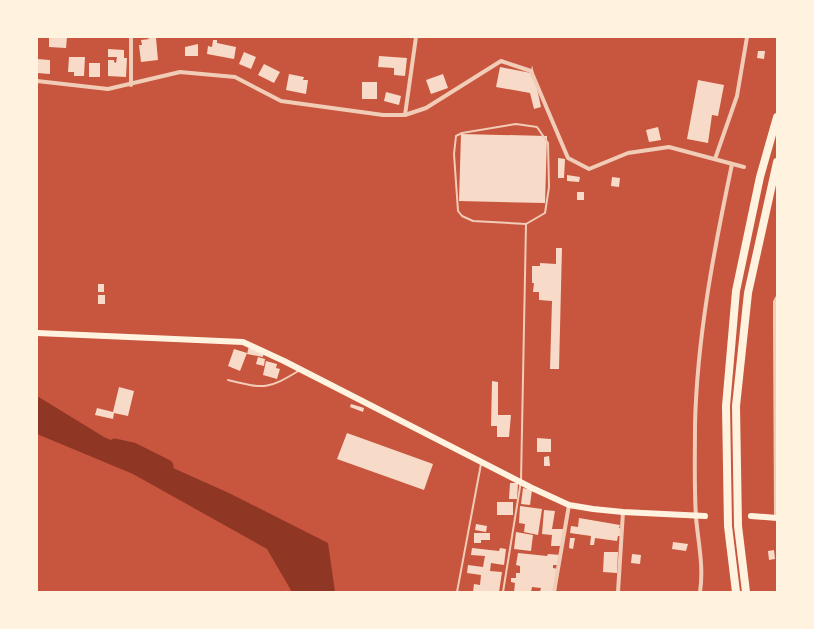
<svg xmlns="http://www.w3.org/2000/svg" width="814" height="629" font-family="Signika,sans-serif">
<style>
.water{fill:#8f3625}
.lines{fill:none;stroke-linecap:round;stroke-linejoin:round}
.river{stroke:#8f3625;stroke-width:13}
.building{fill:#f7dbc8}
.service{stroke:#f1ccb7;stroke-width:2}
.minor{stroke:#f1ccb7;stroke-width:4}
.secondary{stroke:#fff3e0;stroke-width:6}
.motorway{stroke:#fff3e0;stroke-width:8}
</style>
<rect width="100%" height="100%" fill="#c8553d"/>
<path class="water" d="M37 396 104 437 231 494 328 543 335 592H292L267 549 133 474 37 434Z"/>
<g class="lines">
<path class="river" d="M115 445 133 449 167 466"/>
</g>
<path class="building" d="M49 37H67L66 48 49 47Z
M144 37 156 38 158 60 141 62 139 45H142L141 40 150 39Z
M213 40H217V43L236 47 234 59 207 54 208 46 212 47Z
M198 44V56H185V47Z
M108 49 124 50V58H127L126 77 108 76V60H114V62L116 63 117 57H108Z
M758 51H765L764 59 757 58Z
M244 52 256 57 251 69 239 64Z
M379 56 407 58 405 76 394 75V68L378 67Z
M69 57H85L84 76H74V72H68Z
M37 59 50 60V74L37 73Z
M89 63H100V77H89Z
M264 64 280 72 274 83 258 75Z
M532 65 541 107 534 109 530 93 496 87 500 67 531 73Z
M289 74 304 77 303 80H308L306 94 286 90Z
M443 74 448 88 431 94 426 80Z
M698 80 724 85 718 116 712 115 708 143 687 139Z
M362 82H377V99H362Z
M386 92 401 96 399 105 384 101Z
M658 127 661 140 649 142 646 130Z
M461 134 547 136 545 203 459 201Z
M558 158 565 159 564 178H558Z
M567 175 580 177 579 182 567 181Z
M612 177 620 178 619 187 611 186Z
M577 192H584V200H577Z
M556 248H562L559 369H550L552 301 539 300V292H533L534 283H532V266H540V263L556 264Z
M98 284H104V292H98Z
M98 295H105V304H98Z
M249 346 264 349 263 357 247 354Z
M234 349 247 353 240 371 228 366Z
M258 357 265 359 264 366 256 364Z
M266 361 277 364 276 368 280 369 277 379 263 375Z
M492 381 498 382V415H511L509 437H497V426H491Z
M119 387 134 391 128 416 114 413 113 419 95 415 97 408 113 412Z
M351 404 364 408 363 412 350 407Z
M347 433 433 464 424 490 337 459Z
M537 438 551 439V452H537Z
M549 456 550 466H544V457Z
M510 483H518L517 499H509Z
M523 488 532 490 530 505 521 504Z
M497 502H513V515H497Z
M520 506 542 509 538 535 524 532 525 524 519 523Z
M544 510 555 511 552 529H564V546H551L552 535 542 534Z
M579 518 620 525 619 528 623 529 622 536H618L617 541 595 538 594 545H590L591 536 570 533 571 526 578 527Z
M476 524 487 526 486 532 475 530Z
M516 532 533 535 531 551 514 549Z
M474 533H490V540H481V543H474Z
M570 538H575L573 549 569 548Z
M673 542 688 544 686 551 672 549Z
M472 548 499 551 500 548 506 549 504 565 491 563 490 571 502 572 499 592H473L474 584 480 585 481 575 467 573 468 565 483 567 485 556 471 555Z
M774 550 775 559 769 560 768 551Z
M604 552H618L617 573 603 572Z
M518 553 547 556 548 554 561 555 560 565H553V568L558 569 556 592H540L541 588 532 587 531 592H514L515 583 511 582V578H516V573H520V566L516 565Z
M632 554 641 555 640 564 631 563Z"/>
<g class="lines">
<path class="service" d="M516 124 537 127 548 143 549 187 545 213 526 224 473 221 462 216 458 211 454 154 456 136 462 133Z
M228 380C265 389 267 390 300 370
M457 592 481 464
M503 592 521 481 526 224"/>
<path class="minor" d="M37 81 108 89 180 72 235 77 281 101 383 115H405L426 108 501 61 531 71 568 158 589 169 628 153 669 147 744 167
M131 85V37
M405 115 416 37
M715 159 737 96 747 37
M776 518 775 324V302L777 298
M554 592 569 505
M618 592 623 512
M700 592C704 566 698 542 696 517 694 486 695 456 695 425 697 337 714 250 732 164"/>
<path class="secondary" d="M37 333 243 342 284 361 532 488 569 505 593 509 623 512 705 516
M751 516 777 518"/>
<path class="motorway" d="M736 592 728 526 726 406 736 291 760 177 777 117
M746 592 738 526 736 406 748 293 777 162"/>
</g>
<rect width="814" height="629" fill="none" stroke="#fff3e0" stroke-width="76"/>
</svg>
